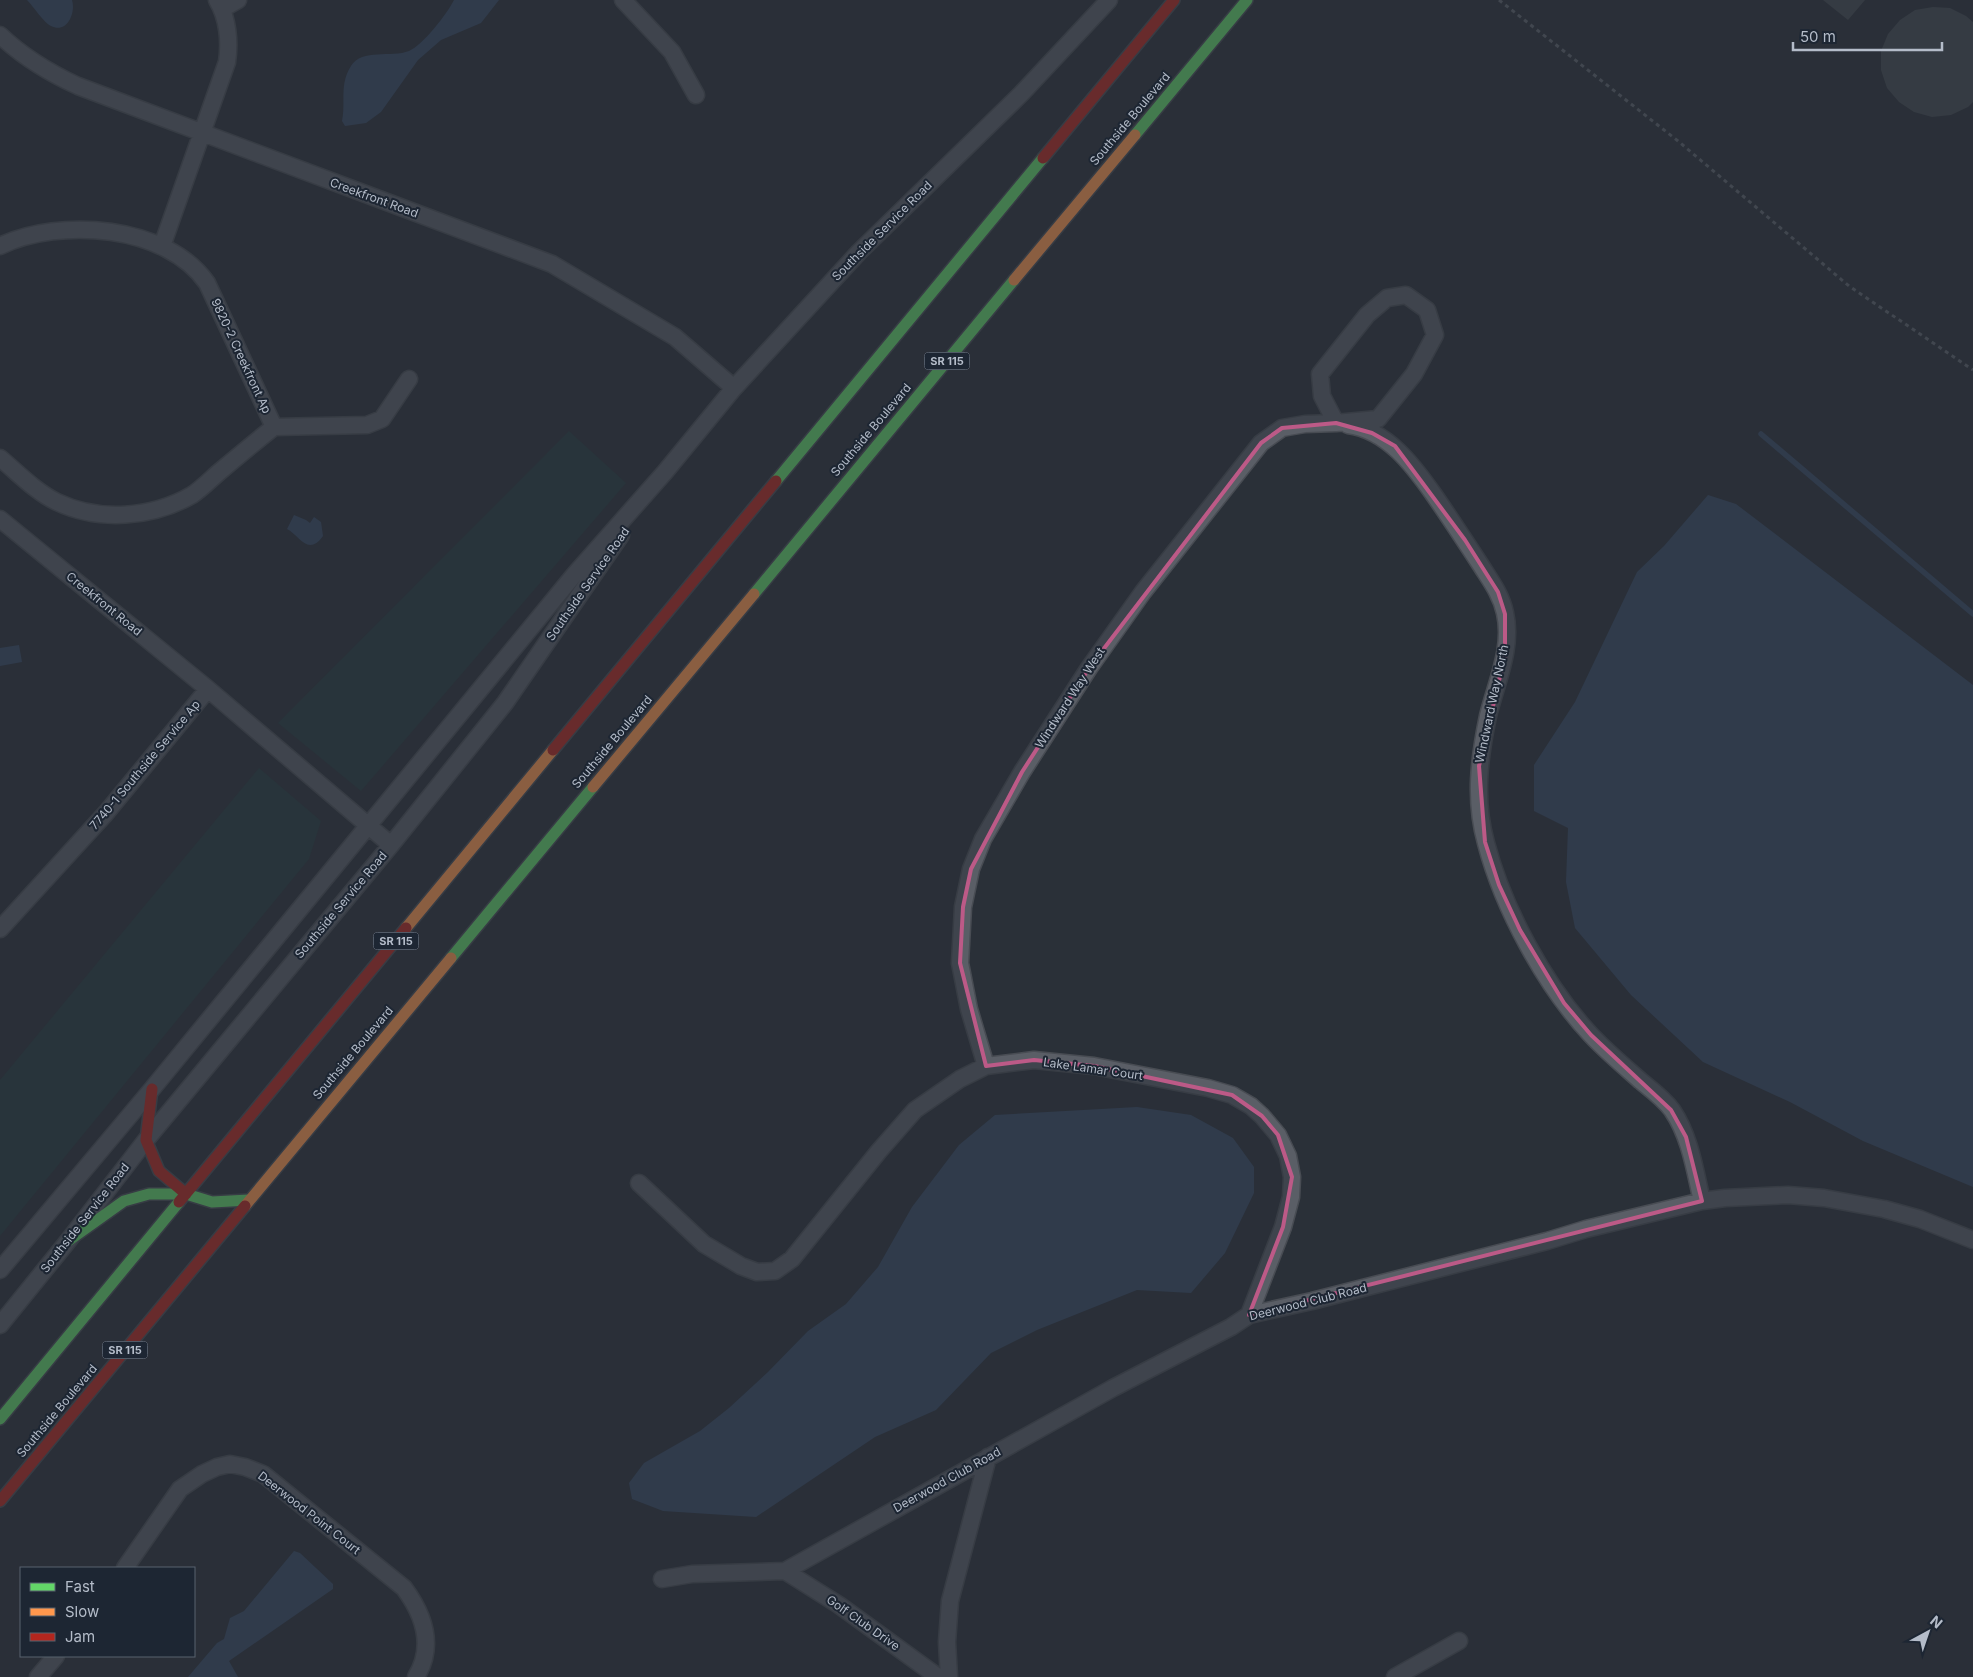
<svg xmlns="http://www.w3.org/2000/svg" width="1973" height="1677" font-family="Inter,sans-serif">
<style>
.green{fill:#273a3e}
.water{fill:#384963}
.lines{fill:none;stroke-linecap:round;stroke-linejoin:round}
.stream{stroke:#384963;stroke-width:5.5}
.building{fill:#444950}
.street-casing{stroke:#484c53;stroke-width:19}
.fast-casing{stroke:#474c53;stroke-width:14}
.slow-casing{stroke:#474c53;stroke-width:14}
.jam-casing{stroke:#474c53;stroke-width:14}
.path{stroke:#5d636a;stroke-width:3;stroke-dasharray:4 4;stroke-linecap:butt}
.street{stroke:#5a5e66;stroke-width:16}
.fast{stroke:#63d668;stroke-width:11}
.slow{stroke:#ff974d;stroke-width:11}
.jam{stroke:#b3261e;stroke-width:11}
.marked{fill:none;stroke:#bc5a87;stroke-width:4;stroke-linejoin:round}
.labels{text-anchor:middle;stroke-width:4;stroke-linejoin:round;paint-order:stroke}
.shield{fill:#1d2633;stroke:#878f9c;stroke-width:1}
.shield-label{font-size:11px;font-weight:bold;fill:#b4bcc9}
.street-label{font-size:12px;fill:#b4bcc9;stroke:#1d2633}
</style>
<rect width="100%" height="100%" fill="#2a3038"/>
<path class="green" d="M569 431 626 483 361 791 278 723Z
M259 768 321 821 309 859 0 1236V1080Z"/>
<path class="water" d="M27 0H72C76 13 67 34 51 26 44 23 33 6 27 0Z
M454 0H499L481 23 441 40 418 60 381 112 366 123 345 126 342 121C346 101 339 85 351 66 362 48 392 58 409 51 423 45 447 14 454 0Z
M1708 495 1736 504 1973 685V1187L1863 1141 1790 1102 1703 1062 1631 995 1575 928 1566 882 1568 828 1534 811V765L1575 702 1637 572 1664 546Z
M294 515 306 520 310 523 314 517 321 522 323 536C308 557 299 535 287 529Z
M19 645 22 662 0 666V648Z
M1137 1107 1191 1115 1233 1138 1254 1167V1193L1225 1253 1191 1293 1137 1290 1037 1330 991 1353 936 1410 875 1437 756 1517 663 1511 632 1499 629 1483 644 1463 700 1431 729 1408 768 1372 808 1331 846 1304 878 1267 912 1207 959 1145 995 1115Z
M294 1551 300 1553 333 1584V1589L229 1661 238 1677H188L217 1643 224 1639 230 1618 244 1611Z"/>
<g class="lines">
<path class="stream" d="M1761 434 1973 614"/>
</g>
<path class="building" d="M1823 0H1865L1848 20Z
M1933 7 1950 8 1966 16 1973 22V102L1968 107 1951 115 1932 117 1914 112 1899 102 1887 88 1881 70V51L1888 34 1900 20 1915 10Z"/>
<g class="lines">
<defs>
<path id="street" d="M623 0 672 52 696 95
M222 9 238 0
M0 35C23 57 50 73 78 86L552 264 675 337 734 388
M0 246C60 217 167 225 207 283L274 427
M162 246 227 62C230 42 228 18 217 0
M1348 425C1387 430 1413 465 1434 495 1450 518 1465 541 1480 564 1490 580 1501 594 1505 613 1513 648 1496 683 1488 716 1479 759 1474 800 1486 843 1503 908 1545 986 1591 1035 1607 1052 1625 1067 1642 1082 1652 1090 1664 1099 1672 1110 1690 1136 1695 1171 1702 1201
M274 427 367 425 382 419 409 379
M0 458C18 473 36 492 57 502 99 522 152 518 192 495 201 489 210 480 218 473 237 457 255 442 274 427
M0 519 208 689 391 845
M0 929 106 813 208 689
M986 1066 969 1009 960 963 963 907 971 869 983 839 1022 772 1089 668 1143 592 1261 443 1282 428 1305 424 1336 423 1378 419 1414 374 1435 335 1427 310 1406 295 1387 298 1367 315 1320 374 1322 396 1336 423
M639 1183 704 1244 741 1266 757 1272 775 1271 792 1259 879 1151 915 1110 960 1079 986 1066 1034 1060 1094 1066 1208 1088 1232 1095 1251 1106 1262 1116 1278 1135 1288 1156 1292 1177 1291 1197 1283 1227 1249 1315
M0 1270 152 1089 574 575 665 472 734 388 859 252 1021 94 1109 0
M0 1325 68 1241 146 1140 391 845 505 703 621 535
M125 1568 180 1489 202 1474 217 1467 230 1464 245 1467 263 1474 404 1588C424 1615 435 1646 416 1677
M785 1571 839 1605 938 1677
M662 1579 692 1574 785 1571 1113 1388 1231 1327 1249 1315 1312 1301 1547 1241 1586 1229 1702 1201 1725 1198 1788 1195 1824 1198 1884 1209 1920 1219 1973 1240
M38 1677 56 1656
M949 1677 947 1642 950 1601 988 1457
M1395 1677 1459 1641"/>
<path id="fast" d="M1135 135 1247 0
M776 481 1043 158
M754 594 1014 280
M451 958 593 787
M68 1241 124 1201 149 1194H186L212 1202 249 1200
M0 1419 179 1202"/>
<path id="slow" d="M1014 280 1135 135
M593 787 754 594
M406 928 553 750
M245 1206 451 958"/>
<path id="jam" d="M1043 158 1174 0
M553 750 776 481
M152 1089 146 1140 159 1171 186 1194
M179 1202 406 928
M0 1501 245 1206"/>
</defs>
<use href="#street" class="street-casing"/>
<use href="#fast" class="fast-casing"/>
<use href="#slow" class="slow-casing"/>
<use href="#jam" class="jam-casing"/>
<path class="path" d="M1499 0 1678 141 1849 286 1973 370"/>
<use href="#street" class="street"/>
<use href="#fast" class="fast"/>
<use href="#slow" class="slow"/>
<use href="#jam" class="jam"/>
</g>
<path d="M0 0H1973V1677H0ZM1336 423 1372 433 1395 446 1465 540 1498 592 1505 614V655L1479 766 1485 842 1499 885 1520 930 1564 1003 1591 1035 1671 1110 1686 1137 1702 1201 1249 1315 1283 1227 1292 1177 1278 1135 1262 1116 1232 1095 1094 1066 1034 1060 986 1066 960 963 963 907 971 869 1022 772 1089 668 1261 443 1282 428Z" fill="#2a3038" fill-opacity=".55" fill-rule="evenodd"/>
<path class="marked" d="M1336 423 1372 433 1395 446 1465 540 1498 592 1505 614V655L1479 766 1485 842 1499 885 1520 930 1564 1003 1591 1035 1671 1110 1686 1137 1702 1201 1249 1315 1283 1227 1292 1177 1278 1135 1262 1116 1232 1095 1094 1066 1034 1060 986 1066 960 963 963 907 971 869 1022 772 1089 668 1261 443 1282 428Z"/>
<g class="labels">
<g class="shield">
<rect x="924.5" y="352.5" width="45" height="17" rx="4"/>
<rect x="373.5" y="932.5" width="45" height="17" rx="4"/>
<rect x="102.5" y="1341.5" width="45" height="17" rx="4"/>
</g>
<g class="shield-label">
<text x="947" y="365">SR 115</text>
<text x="396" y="945">SR 115</text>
<text x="125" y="1354">SR 115</text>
</g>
<g class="street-label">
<text transform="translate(1130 119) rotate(-50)" y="4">Southside Boulevard</text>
<text transform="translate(374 198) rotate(20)" y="4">Creekfront Road</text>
<text transform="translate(882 231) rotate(-45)" y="4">Southside Service Road</text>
<text transform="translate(241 356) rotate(65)" y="4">9820-2 Creekfront Ap</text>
<text transform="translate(871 430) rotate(-50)" y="4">Southside Boulevard</text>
<text transform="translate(588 584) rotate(-55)" y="4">Southside Service Road</text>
<text transform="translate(104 604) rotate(39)" y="4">Creekfront Road</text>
<text transform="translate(1070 698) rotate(-57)" y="4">Windward Way West</text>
<text transform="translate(1492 704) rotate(-78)" y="4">Windward Way North</text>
<text transform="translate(612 742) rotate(-50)" y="4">Southside Boulevard</text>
<text transform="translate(145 765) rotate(-50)" y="4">7740-1 Southside Service Ap</text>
<text transform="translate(341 905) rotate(-50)" y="4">Southside Service Road</text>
<text transform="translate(353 1053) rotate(-50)" y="4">Southside Boulevard</text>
<text transform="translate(1093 1069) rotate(8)" y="4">Lake Lamar Court</text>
<text transform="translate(85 1218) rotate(-52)" y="4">Southside Service Road</text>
<text transform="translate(1308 1302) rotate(-14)" y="4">Deerwood Club Road</text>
<text transform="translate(57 1411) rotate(-50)" y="4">Southside Boulevard</text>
<text transform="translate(947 1480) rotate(-29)" y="4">Deerwood Club Road</text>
<text transform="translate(309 1513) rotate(38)" y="4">Deerwood Point Court</text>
<text transform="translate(863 1623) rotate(35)" y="4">Golf Club Drive</text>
</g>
</g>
<rect x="20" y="1567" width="175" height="90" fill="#1d2633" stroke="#59626f"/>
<rect x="30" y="1583" width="25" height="8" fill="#63d668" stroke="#59626f"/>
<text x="65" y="1592" font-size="15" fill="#b4bcc9">Fast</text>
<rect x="30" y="1608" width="25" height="8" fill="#ff974d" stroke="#59626f"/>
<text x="65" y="1617" font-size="15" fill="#b4bcc9">Slow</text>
<rect x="30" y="1633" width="25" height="8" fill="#b3261e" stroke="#59626f"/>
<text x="65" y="1642" font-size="15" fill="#b4bcc9">Jam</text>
<g transform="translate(1928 1632) rotate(40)" stroke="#1d2633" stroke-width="4" paint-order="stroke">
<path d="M0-4L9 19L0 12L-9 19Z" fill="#b4bcc9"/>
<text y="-8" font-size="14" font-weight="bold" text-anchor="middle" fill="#b4bcc9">N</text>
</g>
<path d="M1793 42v8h149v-8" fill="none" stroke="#b4bcc9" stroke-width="2.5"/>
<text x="1800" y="42" font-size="15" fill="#b4bcc9" stroke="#1d2633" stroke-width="4" paint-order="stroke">50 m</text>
</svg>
